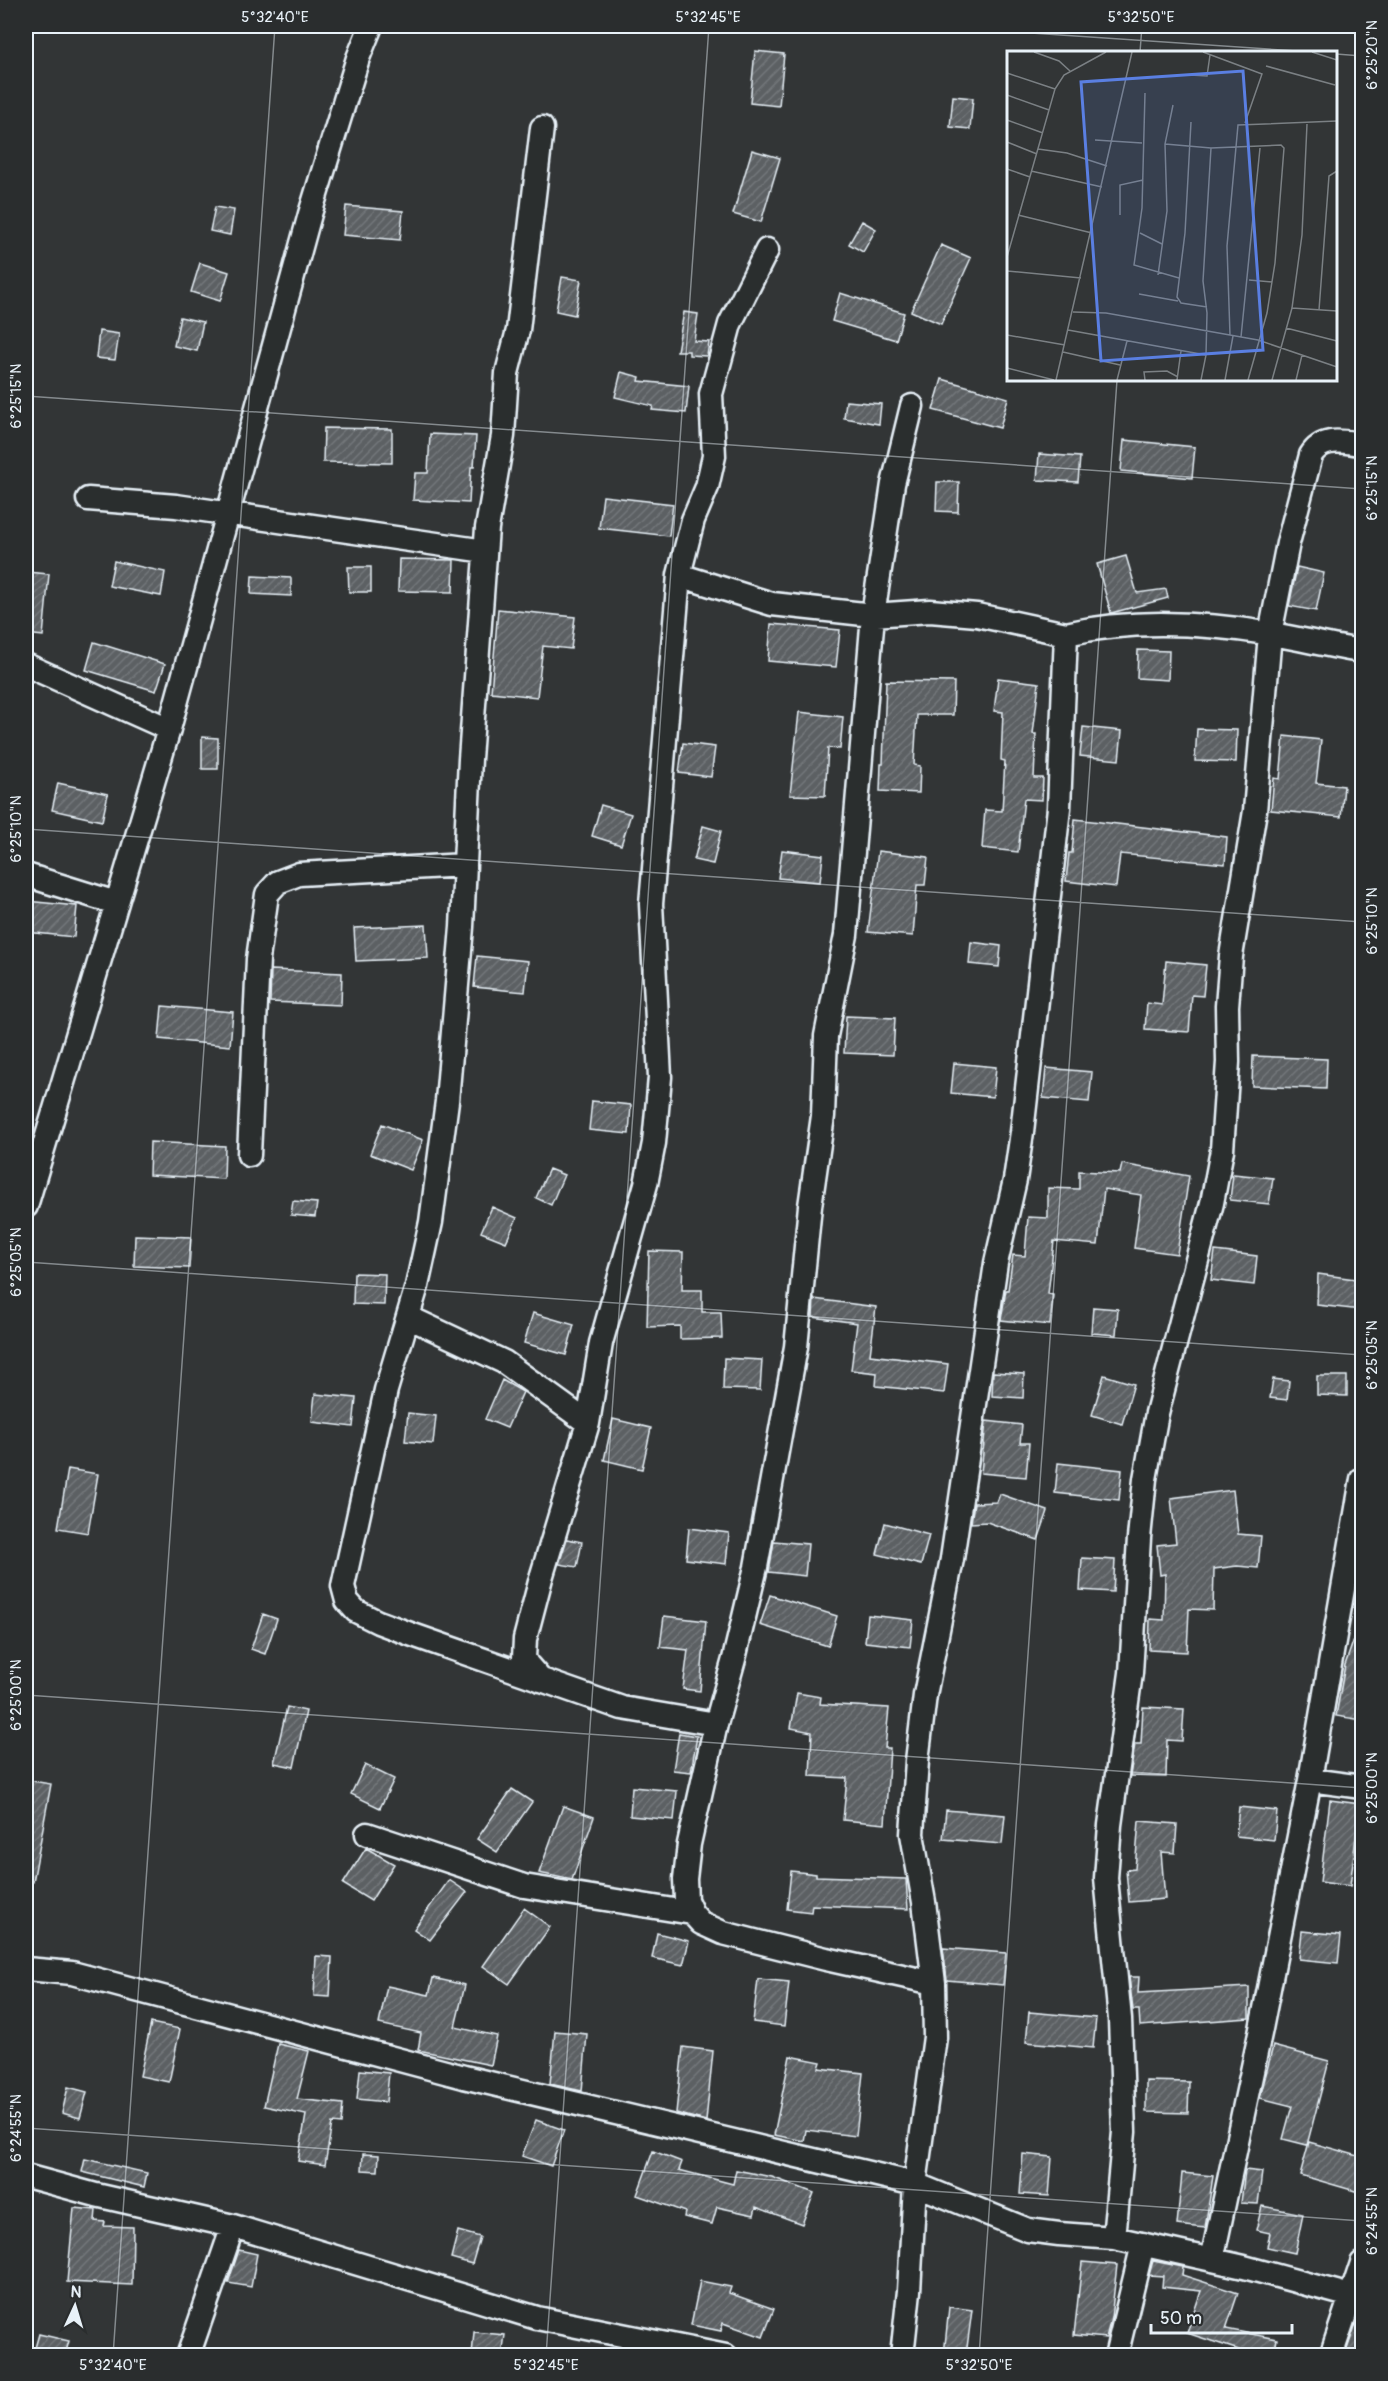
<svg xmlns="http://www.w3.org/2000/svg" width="1388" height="2381" font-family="Pangolin,sans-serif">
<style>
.building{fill:url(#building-hatch);stroke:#e8f1f8;stroke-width:1.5}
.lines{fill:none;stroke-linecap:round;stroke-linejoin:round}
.minor-casing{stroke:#e8f1f8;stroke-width:27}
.minor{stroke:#2a2d2e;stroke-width:22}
.ticks{fill:none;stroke:#e8f1f8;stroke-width:1.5;stroke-opacity:0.45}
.inset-road{fill:none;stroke:#7b8084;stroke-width:1.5}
.view{fill:#5a7fe2;fill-opacity:0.15;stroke:#5a7fe2;stroke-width:3}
.inset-edge{fill:none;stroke:#e8f1f8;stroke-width:3}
.neatline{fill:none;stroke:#e8f1f8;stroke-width:2}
.ticks-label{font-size:15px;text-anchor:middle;fill:#e8f1f8}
</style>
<defs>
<pattern id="building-hatch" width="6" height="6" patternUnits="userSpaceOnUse" patternTransform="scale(1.5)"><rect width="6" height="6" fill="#5c6063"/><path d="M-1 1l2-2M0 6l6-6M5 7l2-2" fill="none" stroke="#73777a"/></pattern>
</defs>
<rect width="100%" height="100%" fill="#323536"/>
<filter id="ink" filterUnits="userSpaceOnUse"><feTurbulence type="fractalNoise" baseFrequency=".0167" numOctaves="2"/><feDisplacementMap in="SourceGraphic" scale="12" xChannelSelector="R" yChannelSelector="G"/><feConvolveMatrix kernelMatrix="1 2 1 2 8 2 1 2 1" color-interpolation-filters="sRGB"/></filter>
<g filter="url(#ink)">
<path class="building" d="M755 51 784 54 779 106 750 103Z
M953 96 973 98 970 129 950 127Z
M752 150 780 158 761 222 733 214Z
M346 206 403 211 400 240 343 235Z
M215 207 234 210 230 235 210 231Z
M862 221 876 229 863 252 849 244Z
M941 245 971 258 941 324 911 311Z
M200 263 229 272 220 301 191 292Z
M562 277 581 280 575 315 556 311Z
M840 293 904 313 896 340 832 321Z
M684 312 698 314 694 341 709 342 707 356 689 355V351H677Z
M180 317 203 322 197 351 174 346Z
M99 331 119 334 115 360 96 358Z
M621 372 640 377 639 381 689 386 686 413 652 410 653 406 615 397Z
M942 379 1008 398 1000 428 933 410Z
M846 401 881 404 879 424 844 418Z
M324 428 392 429V463L323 462Z
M430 434 476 436 474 467H471L469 503 413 500 415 473H428Z
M1124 440 1195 447 1192 478 1121 471Z
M1039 454 1080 457 1078 482 1037 480Z
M937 482H959L958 512 936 511Z
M603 496 673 504 669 536 599 528Z
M1126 556 1137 593 1166 589 1168 598 1111 613 1097 564Z
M399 559 454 560 453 592 398 591Z
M114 561 165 572 161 596 109 586Z
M348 567H371V592H349Z
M1297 567 1324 573 1316 611 1289 606Z
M26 572 49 574 43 636 26 634Z
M252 576 291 578V596L251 594Z
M498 609 575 617 571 649 543 646 537 697 491 692Z
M771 624 840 630 836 667 768 661Z
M94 642 165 664 156 691 86 670Z
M1138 650 1169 651 1168 680 1137 678Z
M998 678 1039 683 1033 734H1036L1034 778H1043L1042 800 1024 799 1018 852 982 848 985 810 1002 811 1005 761 1001 760 1003 712 994 711Z
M886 681 954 682 953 715H917L914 765 920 766 919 793 880 791 881 764H883Z
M799 712 843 717 840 749 828 748 825 796 790 795Z
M1083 727 1122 731 1119 760 1080 756Z
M1197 729 1237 730 1236 762 1195 761Z
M1284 736 1321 740 1316 783 1344 786 1341 817 1271 810 1274 778 1280 779Z
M202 737 218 738V769H202Z
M683 743 715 747 711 777 679 773Z
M58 783 108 794 102 821 52 810Z
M601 805 631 814 621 845 592 836Z
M1075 819 1227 837 1225 864 1120 854 1116 887 1066 881 1069 853H1072Z
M703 826 721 831 713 864 694 860Z
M782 850 823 855 820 882 778 878Z
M878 851 928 857 925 885H917L913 936 868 932Z
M26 901 77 906 74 937 26 932Z
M426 925 428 958 356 961 354 928Z
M971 942 1001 946 999 967 969 964Z
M477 956 528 961 525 992 474 987Z
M1166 961 1206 965 1203 996 1192 995 1189 1032 1145 1029 1147 1003 1162 1005Z
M271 970 342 973 341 1005 270 1002Z
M162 1006 233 1012 230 1046 159 1039Z
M846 1016 895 1018 893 1055 844 1053Z
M1253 1056 1327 1059 1326 1089 1252 1086Z
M954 1063 996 1067 993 1097 951 1093Z
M1046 1068 1092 1072 1089 1102 1043 1098Z
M592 1101 631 1105 629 1134 589 1130Z
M382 1124 423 1140 411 1170 370 1154Z
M150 1142 225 1146 224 1179 149 1175Z
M1122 1164 1189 1176 1177 1254 1134 1248 1141 1195 1104 1189 1098 1245 1054 1241 1048 1294 1053 1295 1050 1325 1001 1320 1006 1290H1008L1013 1255 1025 1256 1028 1217 1048 1218V1188L1079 1189V1171L1120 1173Z
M549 1169 564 1175 551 1205 536 1198Z
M1233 1174 1273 1178 1269 1204 1230 1200Z
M293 1201 317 1203 315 1217 291 1215Z
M492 1207 517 1218 506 1242 481 1232Z
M135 1235 191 1237 189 1268 134 1266Z
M649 1251 683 1252 682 1290H702V1312H721L722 1338 680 1339V1326L647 1327Z
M1215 1251 1257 1256 1254 1285 1211 1280Z
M354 1273 385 1274 384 1305 353 1304Z
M1318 1274 1362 1280 1361 1310 1317 1305Z
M814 1299 876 1307 870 1355 948 1364 944 1393 876 1386 877 1373 851 1370 857 1323 813 1317Z
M1093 1307 1118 1309 1116 1335 1091 1333Z
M533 1313 574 1325 566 1355 524 1343Z
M724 1358 762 1360 760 1390 723 1389Z
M993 1372 1024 1374 1023 1398 992 1396Z
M1104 1375 1134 1384 1122 1424 1092 1415Z
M1317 1376H1347V1396L1317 1395Z
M1273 1379 1289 1381 1287 1400 1270 1398Z
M502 1380 523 1392 507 1428 485 1419Z
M315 1394 356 1398 353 1427 312 1422Z
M408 1413 436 1416 433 1444 405 1441Z
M613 1419 651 1428 642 1469 604 1460Z
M986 1421 1022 1425 1020 1443H1029L1026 1477 981 1473Z
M1058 1463 1122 1470 1119 1500 1055 1493Z
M68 1469 98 1474 88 1533 58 1528Z
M1233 1490 1238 1534 1261 1536 1258 1568 1237 1566 1214 1569 1213 1610 1189 1609 1187 1652 1149 1650 1150 1619 1164 1620 1165 1574 1160 1575 1157 1545 1176 1543 1171 1498Z
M1000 1494 1048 1511 1038 1540 987 1522 971 1523 974 1503 997 1502Z
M885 1523 929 1535 921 1565 877 1554Z
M689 1528 729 1533 726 1564 686 1559Z
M567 1539 582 1542 577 1567 559 1564Z
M774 1541 808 1544 805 1576 769 1572Z
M1082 1558 1115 1560 1113 1592 1080 1590Z
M770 1595 837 1616 828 1646 760 1625Z
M263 1614 277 1619 265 1654 251 1649Z
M868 1615 913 1620 910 1647 865 1642Z
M664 1616 706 1621 700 1691 683 1689 688 1650 660 1647Z
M1360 1622 1362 1623V1720L1336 1716 1345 1665Z
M797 1693 821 1697 820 1704 889 1708 885 1748H890L885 1824 843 1820 847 1778 810 1776 812 1732 791 1728Z
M287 1707 306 1711 294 1767 274 1763Z
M1143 1707 1184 1709 1182 1741 1167 1740 1166 1777 1130 1776 1135 1744H1141Z
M679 1733 697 1736 691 1772 673 1770Z
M365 1765 394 1779 380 1808 351 1794Z
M26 1780 51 1784 33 1882 26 1881Z
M632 1787 677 1791 674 1820 630 1816Z
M512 1789 532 1802 497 1852 477 1839Z
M1330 1800 1360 1804 1350 1886 1320 1882Z
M563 1806 594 1817 572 1880 539 1873Z
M1239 1807 1277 1811 1274 1840 1236 1836Z
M946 1810 1005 1815 1002 1844 943 1839Z
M1139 1821 1177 1824 1175 1853 1161 1852 1165 1899 1129 1902 1126 1870 1135 1869Z
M366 1848 394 1864 371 1901 343 1884Z
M791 1871 816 1874V1876L906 1879 908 1909 812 1905 811 1912 787 1909Z
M449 1880 467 1892 430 1940 414 1929Z
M524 1908 550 1927 509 1984 483 1966Z
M1302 1931 1341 1935 1338 1963 1299 1959Z
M657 1933 689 1941 683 1965 652 1958Z
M943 1948 1006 1953 1003 1985 947 1980Z
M316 1956 332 1957 330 1997 314 1996Z
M1129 1977H1139L1138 1993 1249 1987V2018L1140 2026 1139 2010H1133Z
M433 1978 465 1985 455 2027 497 2036 491 2065 418 2050 421 2033 379 2024 387 1986 429 1995Z
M758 1979 789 1982 784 2026 753 2022Z
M1029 2012 1096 2018 1093 2048 1026 2042Z
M151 2023 180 2029 169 2082 140 2076Z
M555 2031 587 2034 582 2091 550 2084Z
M278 2044 309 2051 297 2099 343 2104 341 2124 332 2123 325 2165 298 2161 306 2115 264 2106Z
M1273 2046 1329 2061 1307 2145 1283 2139 1292 2106 1260 2098Z
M683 2047 713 2051 706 2121 676 2113Z
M790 2056 821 2062 819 2068 863 2073 856 2136 806 2130 804 2141 774 2135Z
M360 2070 389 2073 386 2102 357 2099Z
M1146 2081 1189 2082 1188 2113 1146 2112Z
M68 2087 87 2092 80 2118 62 2113Z
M536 2120 564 2130 551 2166 522 2156Z
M1309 2142 1362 2157V2193L1300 2175Z
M653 2151 682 2162 679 2170 733 2184 736 2170 772 2177 814 2193 802 2224 756 2207 754 2215 717 2207 712 2224 684 2217 685 2212 637 2195Z
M363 2154 379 2155 378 2171 362 2170Z
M1023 2154 1052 2157 1049 2196 1020 2194Z
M85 2159 147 2173 144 2187 82 2172Z
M1245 2170 1262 2172 1258 2204 1241 2203Z
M1182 2173 1213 2176 1205 2228 1177 2225Z
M1262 2206 1303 2214 1295 2253 1267 2247 1270 2233 1256 2230Z
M74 2208 96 2210 95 2221 105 2222 104 2226 133 2227 132 2285 67 2282Z
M458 2231 480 2237 472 2264 451 2258Z
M239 2250 257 2254 251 2287 228 2283Z
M1153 2261 1183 2267 1182 2275 1238 2293 1226 2329 1277 2339 1274 2355H1238L1239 2350 1187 2333 1201 2291 1162 2287 1163 2276 1149 2275Z
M1082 2262 1117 2265 1111 2318 1106 2338 1074 2335Z
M700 2281 731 2287 729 2293 774 2309 763 2337 723 2323 721 2331 691 2325Z
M949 2307 972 2310 966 2355H944Z
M1360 2312H1362V2355H1345Z
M474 2332 505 2335 502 2355H472Z
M39 2334 69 2341 65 2355H33Z"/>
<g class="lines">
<defs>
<path id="minor" d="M542 128 518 330 507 373 503 436 487 528 470 759 462 927 447 1101 431 1222 417 1286 386 1390 343 1586 347 1601 356 1611 378 1622 413 1635 622 1708 716 1724
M912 406 893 484 873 615 846 935 826 1036 823 1116 810 1206 796 1347 756 1567 734 1659 716 1724 689 1844 685 1879 686 1900 692 1913 701 1923 723 1933 826 1959 934 1983
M88 499 176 506 485 551
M679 575 772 604 873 615 930 611 977 615 1066 634
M26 665 169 729
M26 875 116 903
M249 1155 258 959 267 894 278 882 299 874 465 865
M26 1206 169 729 310 214 358 58 371 26
M408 1317 504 1362 588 1423
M541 1680 527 1664 524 1658 525 1639 541 1578 588 1423 601 1343 646 1184 654 1143 660 1077 651 904 679 575 693 520 707 487 714 456 711 394 730 324 767 250
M1310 1780 1362 1787
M367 1834 524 1886 692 1913
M26 1969 72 1973 464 2077 915 2184 1028 2230 1059 2234 1114 2238 1244 2267 1362 2299
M26 2176 96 2195 233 2226 537 2318 726 2356
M1114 2238 1124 2132 1120 2019 1106 1878 1110 1825 1131 1673 1139 1538 1145 1479 1157 1413 1212 1203 1222 1150 1228 1062 1227 1006 1231 956 1255 811 1270 634 1288 543 1311 455C1323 436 1343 442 1362 444
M1212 2260 1261 2029 1310 1780 1362 1479
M188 2356 233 2226
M902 2356 909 2291 915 2184 935 2037 934 1983 924 1902 912 1834 917 1761 925 1695 952 1559 996 1263 1015 1180 1022 1132 1059 808 1066 634C1132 619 1206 623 1272 634 1302 639 1332 647 1362 651
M1116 2356 1143 2244
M1331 2356 1362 2263"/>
</defs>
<use href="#minor" class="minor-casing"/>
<use href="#minor" class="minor"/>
</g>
</g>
<path class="ticks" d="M926 26 1312 52M1140 52 1142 26M1336 54 1362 56M26 396 1362 489M26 829 1362 922M26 1262 1362 1355M26 1695 1362 1788M26 2128 1362 2221M113 2356 275 26M546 2356 709 26M979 2356 1117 380"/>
<g transform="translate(1007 51)">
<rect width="330" height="330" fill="#323536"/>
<path class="inset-road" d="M27 1 52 10 63 20M196 1 255 23 238 72M305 1 330 9M259 15 328 34M0 22 48 38M183 24 200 25 203 4M138 42 135 157 127 214 172 227M0 44 42 59M0 69 36 82M184 71 178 182 170 246 174 252 200 256M88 89 135 92M0 91 30 103M158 93 204 97M31 98 60 102 100 115M0 118 23 126M24 120 95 136M11 164 85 182M113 164V134L136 129M133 182 155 193M0 206 48 38 57 24 99 1M0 220 74 227M151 224 160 160 158 93 166 54M242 229 265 231M132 243 171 250M285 257 330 260M312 259 322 125 330 120M66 261 99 262 251 289 330 316M279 277 330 290M61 279 199 304M0 284 58 294M223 284 220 195 231 74 330 70M234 286 253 97M56 301 113 314M0 317 47 329M49 329 125 1M110 329 120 290M138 329 137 321 160 320 171 326M170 329 174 300M194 329 199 304 200 262 196 230 204 97 274 94 277 97 268 212 260 262 241 329M218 329 226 285M265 329 285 257 295 184 300 73M289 329 295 304"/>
<path class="view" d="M236 20 256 299 94 310 74 31Z"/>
<rect width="330" height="330" class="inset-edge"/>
</g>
<rect width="1388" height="2381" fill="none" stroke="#2a2d2e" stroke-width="66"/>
<g transform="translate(75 2306) rotate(4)" stroke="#2a2d2e" stroke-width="4.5" paint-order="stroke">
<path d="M0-4.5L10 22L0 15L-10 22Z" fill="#e8f1f8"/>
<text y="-9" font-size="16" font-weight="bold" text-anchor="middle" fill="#e8f1f8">N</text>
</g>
<path d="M1151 2324v9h141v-9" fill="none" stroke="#e8f1f8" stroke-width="3"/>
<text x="1160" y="2324" font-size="18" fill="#e8f1f8" stroke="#2a2d2e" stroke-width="4.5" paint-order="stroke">50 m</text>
<rect x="33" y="33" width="1322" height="2315" class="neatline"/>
<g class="ticks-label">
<text x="275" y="22">5°32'40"E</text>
<text x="708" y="22">5°32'45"E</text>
<text x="1141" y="22">5°32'50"E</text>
<text transform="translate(1372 55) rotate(-90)" y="5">6°25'20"N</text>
<text transform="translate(16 396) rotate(-90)" y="5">6°25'15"N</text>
<text transform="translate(1372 488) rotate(-90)" y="5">6°25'15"N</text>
<text transform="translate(16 829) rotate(-90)" y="5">6°25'10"N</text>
<text transform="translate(1372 921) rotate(-90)" y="5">6°25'10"N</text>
<text transform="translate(16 1262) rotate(-90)" y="5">6°25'05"N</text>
<text transform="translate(1372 1355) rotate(-90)" y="5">6°25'05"N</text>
<text transform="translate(16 1695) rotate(-90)" y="5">6°25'00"N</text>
<text transform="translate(1372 1788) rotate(-90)" y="5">6°25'00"N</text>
<text transform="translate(16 2128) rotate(-90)" y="5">6°24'55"N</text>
<text transform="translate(1372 2221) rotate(-90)" y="5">6°24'55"N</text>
<text x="113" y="2370">5°32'40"E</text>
<text x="546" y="2370">5°32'45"E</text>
<text x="979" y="2370">5°32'50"E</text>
</g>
</svg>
